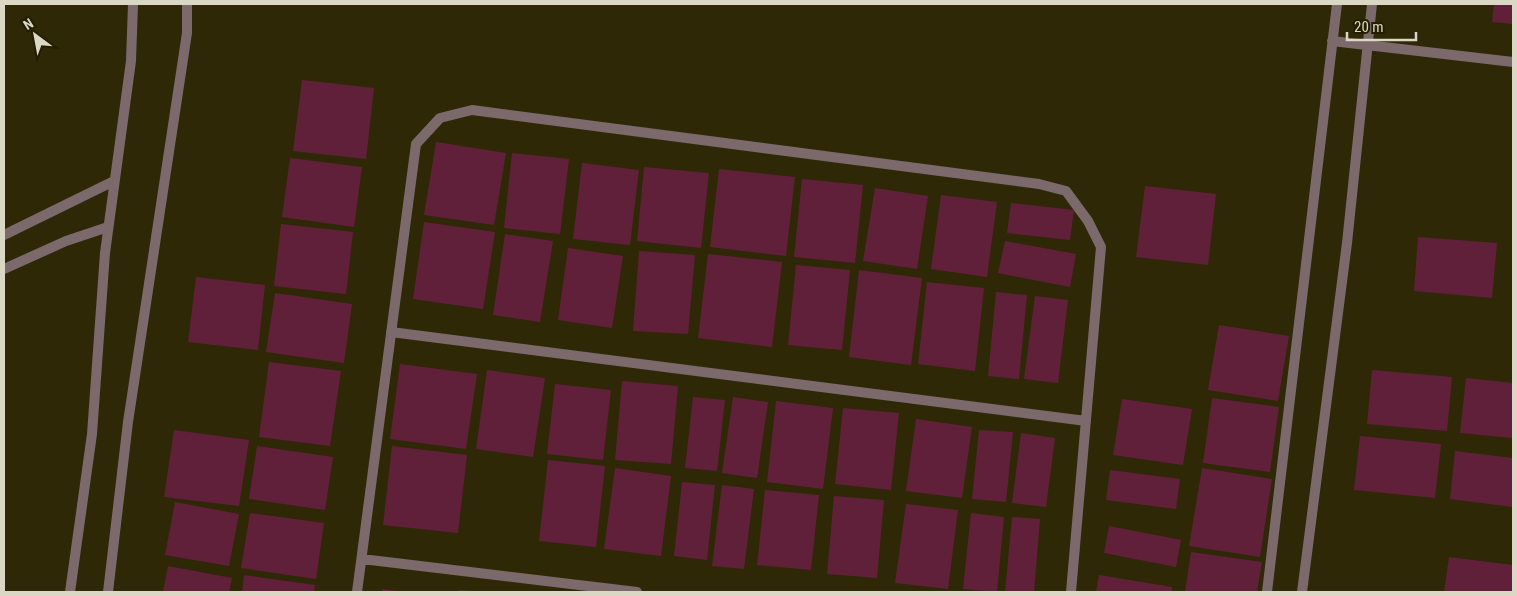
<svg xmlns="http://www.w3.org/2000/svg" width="1517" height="596" font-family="'Roboto Condensed',sans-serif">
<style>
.building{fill:#612039}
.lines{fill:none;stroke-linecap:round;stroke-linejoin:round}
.minor{stroke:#7b696b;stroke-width:10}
</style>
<rect width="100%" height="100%" fill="#2e2807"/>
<path class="building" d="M1494 4H1513V24L1492 22Z
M302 80 374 88 366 159 293 151Z
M436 142 506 153 494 225 424 215Z
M512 153 569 159 560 234 504 228Z
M290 158 362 167 354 227 282 217Z
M582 163 639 170 630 245 573 239Z
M644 167 709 173 701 248 637 241Z
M719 169 795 177 786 256 710 247Z
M802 179 863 185 855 263 794 257Z
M1145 186 1216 194 1208 265 1136 257Z
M875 188 928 196 917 269 863 261Z
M941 195 997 202 987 277 931 269Z
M1011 203 1074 210 1070 240 1007 233Z
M424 222 495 232 483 309 413 299Z
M281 224 353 232 346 294 274 286Z
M505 234 553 241 540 322 493 315Z
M1418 237 1497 243 1492 298 1414 291Z
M1005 241 1076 254 1070 287 998 273Z
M568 248 623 256 612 328 558 320Z
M639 251 695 255 688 334 633 331Z
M708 254 782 262 772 347 698 338Z
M796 265 850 270 842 350 788 345Z
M859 270 922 278 911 365 849 357Z
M196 277 265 285 258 350 188 342Z
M927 282 984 288 975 371 918 364Z
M996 292 1027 295 1019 379 988 376Z
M275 293 352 304 344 363 266 352Z
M1035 296 1068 300 1058 383 1024 379Z
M1219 325 1289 336 1278 401 1208 390Z
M269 362 341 371 330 446 259 437Z
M400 364 477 374 466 449 390 439Z
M487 370 545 378 533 457 476 449Z
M1372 370 1452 377 1447 431 1367 424Z
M1466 378 1513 383V438L1460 433Z
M622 381 678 386 671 464 615 460Z
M555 384 611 390 603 460 547 454Z
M693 397 725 400 717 471 685 468Z
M733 397 768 402 757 478 722 473Z
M1212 398 1279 407 1270 472 1203 463Z
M1122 399 1192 409 1183 465 1113 455Z
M776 401 833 408 823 489 767 482Z
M843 408 899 413 891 490 835 484Z
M916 419 972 427 962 498 906 491Z
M174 430 249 440 239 506 164 497Z
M979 430 1013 432 1006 502 972 499Z
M1021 433 1055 438 1046 507 1012 503Z
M1360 436 1441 444 1435 498 1354 490Z
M257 446 333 457 325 510 249 499Z
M392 446 467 455 458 533 383 525Z
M1455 451 1513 458V507L1450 499Z
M548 460 605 466 596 547 539 541Z
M615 468 671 476 661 556 604 549Z
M1202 468 1272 479 1260 557 1189 546Z
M1110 470 1180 479 1176 509 1106 500Z
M682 482 715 485 707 560 674 556Z
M722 485 754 489 744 569 712 566Z
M765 490 819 495 811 570 757 565Z
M834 496 884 500 877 578 827 574Z
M175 502 239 514 229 566 165 555Z
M906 504 958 510 948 589 895 583Z
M250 513 324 523 316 579 241 568Z
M971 513 1004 517 997 592 963 589Z
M1012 517 1040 519 1034 592H1005Z
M1109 526 1181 540 1176 567 1104 553Z
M1191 552 1262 562 1257 592H1185Z
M1449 557 1513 565V592H1444Z
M168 566 232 578 229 592H163Z
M244 575 315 585 314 592H242Z
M1099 575 1172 587V592H1096Z
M382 589 397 591V592H382Z
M459 590 473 591V592H458Z"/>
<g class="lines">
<path class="minor" d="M1332 41 1513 62
M4 235 114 181
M4 269 66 241 108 227
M391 332 1086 421
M362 559 637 592
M70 592 92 434 105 253 131 61 133 4
M108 592 128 422 187 33V4
M357 592 416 144 440 118 472 110 1039 184 1066 191 1088 221 1101 247 1071 592
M1267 592 1337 4
M1302 592 1347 243 1372 4"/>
</g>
<rect width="1517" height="596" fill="none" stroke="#dad7c5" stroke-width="10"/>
<g transform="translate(35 35) rotate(328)" stroke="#241e00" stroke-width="4" paint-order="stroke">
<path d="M0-4L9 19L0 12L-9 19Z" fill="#dad7c5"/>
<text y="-8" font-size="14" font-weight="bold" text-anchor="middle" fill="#dad7c5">N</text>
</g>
<path d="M1347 32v8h69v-8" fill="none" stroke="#dad7c5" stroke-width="2.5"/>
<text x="1354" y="32" font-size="15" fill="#dad7c5" stroke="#241e00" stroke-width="4" paint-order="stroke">20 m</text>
</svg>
